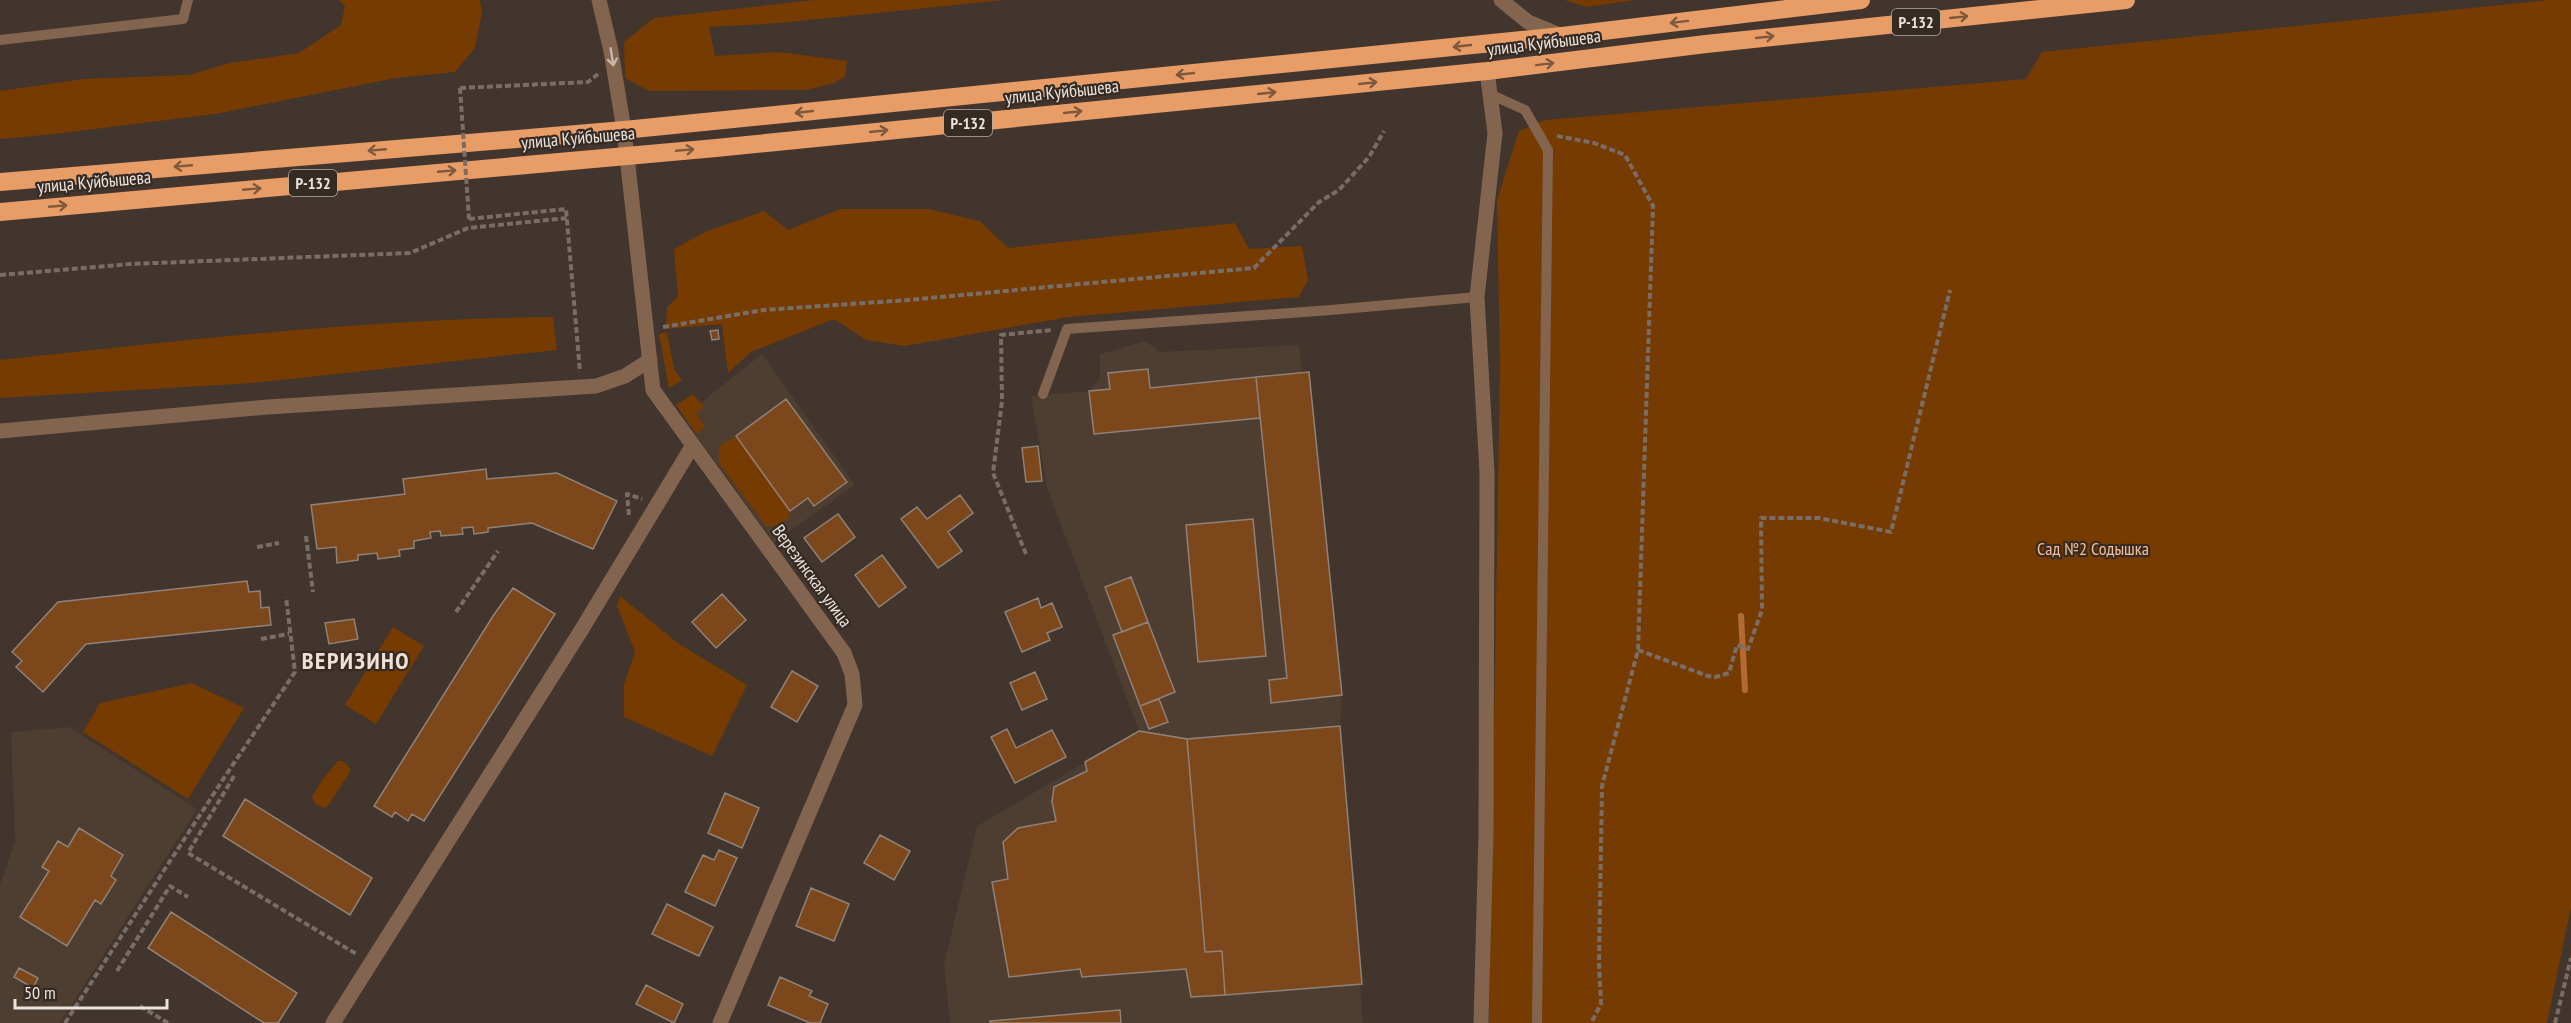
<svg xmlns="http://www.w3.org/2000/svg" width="2571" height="1023" font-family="'PT Sans Narrow',sans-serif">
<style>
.built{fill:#4e3d31}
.green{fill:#763b00}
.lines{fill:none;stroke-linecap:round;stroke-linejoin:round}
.stream{stroke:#b36b33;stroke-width:6}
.building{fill:#7d471c;stroke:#8f8278;stroke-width:1.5}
.path{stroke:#796e67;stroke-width:4;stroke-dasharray:6 3;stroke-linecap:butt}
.lane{stroke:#83644e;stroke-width:10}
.street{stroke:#83644e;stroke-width:15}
.highway{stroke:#e99d66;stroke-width:18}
.path-bridge{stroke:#796e67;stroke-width:4;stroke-dasharray:6 3;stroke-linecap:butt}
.oneway{stroke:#7e593e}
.oneway2{stroke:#c7b7ac}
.labels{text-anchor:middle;stroke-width:4.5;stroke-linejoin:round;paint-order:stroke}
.shield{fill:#362b23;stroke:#b5aca6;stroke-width:1.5}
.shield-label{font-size:16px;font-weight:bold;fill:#ebe3de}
.street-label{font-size:18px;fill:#ebe3de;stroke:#362b23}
.park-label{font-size:18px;fill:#f8bd94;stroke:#362b23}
.district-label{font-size:24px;font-weight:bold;letter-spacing:1.5px;fill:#efe0d6;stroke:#362b23}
</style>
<rect width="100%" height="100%" fill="#41352d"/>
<path class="built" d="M1145 341 1160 352 1299 345 1342 695 1340 726 1363 1023H950L944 964 977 826 1139 731 1047 488 1031 396 1089 391 1100 378V354Z
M762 354 855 485 774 542 683 417Z
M69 727 197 809 60 1023H0V884L15 841 11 732Z"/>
<path class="green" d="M339 0H480L482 12 475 48 455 72 396 78 215 114 55 134 0 139V91L84 79 189 75 230 63 299 53 341 25 345 6Z
M814 0H1004L780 23 709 27 715 56 779 52 847 61 845 77 834 83 807 90 649 91 625 78 624 42 654 18Z
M1564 0H1636L1587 7Z
M2550 0H2571V907L2547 1023H1489L1500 370 1497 200 1519 131 1545 120 2026 79 2042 52Z
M840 209H928L980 221 1008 248 1235 223 1249 249 1302 246 1308 280 1299 297 1069 317 905 346 866 340 834 319 751 352 728 373 722 324 666 329 667 307 678 296 674 249 705 232 764 211 788 230Z
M553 317 557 350 253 383 0 398V360C184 340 368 319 553 317Z
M667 332 674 369 682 380 669 388 659 334Z
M693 394 704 407 696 413 705 427 697 434 676 405Z
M736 436 790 511 789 518 777 526H766L719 463V446Z
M620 596 679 644 747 685 712 756 624 717V684L635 652 617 606Z
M393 627 424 646 376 724 345 705Z
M192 683 244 708 188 799 83 732 100 703Z
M338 761H343L350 768V772L328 806 323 808 314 803 312 797 322 780Z"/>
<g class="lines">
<path class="stream" d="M1741 616 1745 690"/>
</g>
<path class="building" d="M718 330 719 339 712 340 710 331Z
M1148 369 1150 388 1256 377 1260 418 1094 434 1089 391 1110 389 1108 373Z
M1309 372 1342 695 1271 703 1269 680 1287 678 1256 377Z
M786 399 847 482 814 506 808 498 790 511 736 436Z
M1038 446 1042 481 1026 482 1022 448Z
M486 469 487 479 557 473 617 501 593 549 532 523 488 528V532L474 534 473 527 462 528 463 534 441 536 440 531 430 532 431 538 414 541V548L399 550 400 556 378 559 377 553 358 555V560L337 563 336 547 317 549 311 505 405 494 403 479Z
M960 495 973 513 948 532 962 551 938 568 901 519 917 507 927 519Z
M838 514 855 537 822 562 804 538Z
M1253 519 1266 656 1198 662 1186 525Z
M882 555 906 587 879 607 855 575Z
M1131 577 1148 622 1122 632 1105 587Z
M247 581 249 592 260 591 261 608 269 607 271 625 86 644 43 692 16 667 22 661 12 652 58 602Z
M513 588 555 614 424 821 412 814 408 821 395 812 392 817 374 806 493 616Z
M722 594 746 620 716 648 692 622Z
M1038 598 1041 608 1052 603 1062 627 1047 633 1050 640 1022 652 1005 612Z
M354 619 358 639 329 644 325 623Z
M1148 622 1175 692 1140 706 1113 635Z
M792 671 818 686 797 722 771 707Z
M1035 672 1047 699 1022 710 1010 683Z
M1159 699 1168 722 1149 729 1140 706Z
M1340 726 1362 984 1225 995 1222 951 1205 952 1187 739Z
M1007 729 1016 748 1052 730 1066 757 1015 783 991 737Z
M1139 731 1187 739 1205 952 1222 951 1225 995 1191 997 1186 969 1082 977 1080 969 1009 977 992 882 1008 879 1003 842 1018 828 1056 821 1052 802 1054 787 1087 771 1085 762Z
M725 793 759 808 742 848 708 833Z
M245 799 372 878 350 915 223 836Z
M79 828 123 855 111 876 116 880 101 904 95 900 67 946 20 917 49 871 42 867 58 841 68 847Z
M880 835 910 851 894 880 864 863Z
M719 850 737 858 715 906 685 892 703 855 714 860Z
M811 888 849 904 834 941 796 926Z
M667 904 713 927 699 956 652 934Z
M171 912 297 993 278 1023H264L148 948Z
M19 968 38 978 33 988 14 977Z
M780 977 812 991 809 996 828 1004 820 1023H810L768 1005Z
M646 985 683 1004 674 1023 636 1004Z
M1120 1010 1121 1023H990V1021Z"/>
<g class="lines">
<path class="path" d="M460 88 588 82 598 74
M1557 136 1594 143 1625 155 1653 206 1638 650 1602 786 1599 963 1601 1004 1591 1023
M469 219 566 209 580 372
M0 275 130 264 410 253 468 228 567 218
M663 327 764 310 908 300 1254 268 1319 202 1339 190 1369 157 1384 131
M629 515 627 494 642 499
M306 536 313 592
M257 547 279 543
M1026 554 993 473 1002 401 1001 335 1052 330
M456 612 498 551
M261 639 289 634
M1638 650 1708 676 1715 677 1729 673 1737 645 1748 649 1762 610 1761 518H1819L1891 532 1950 290
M234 776 188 853 358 955
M117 971 170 886 188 897
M140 1006 168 1023
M65 1023 222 781 295 672 286 597
M2555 1023 2571 958"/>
<path class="lane" d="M0 40 183 19 188 0
M1492 95 1525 110 1548 150 1537 1023
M1043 394 1067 329 1331 310 1477 297"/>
<path class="street" d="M599 0 611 51 624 130 653 390 844 653 852 674 855 705 720 1023
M1501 0 1528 22 1562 36
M0 431 268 407 596 386 625 376 650 360
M333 1023 582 629 693 445
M1481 1023 1486 834 1487 473 1477 297 1495 133 1487 71"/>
<path class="highway" d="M0 182 624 130 1562 36 1861 0
M0 212 716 148 1487 71 1706 44 2126 0"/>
<path class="path-bridge" d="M460 88 469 219"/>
</g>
<defs><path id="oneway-shaft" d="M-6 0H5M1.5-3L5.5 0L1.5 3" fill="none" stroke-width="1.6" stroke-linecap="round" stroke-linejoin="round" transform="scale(1.5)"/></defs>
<g class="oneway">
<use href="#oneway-shaft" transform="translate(1959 17) rotate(-6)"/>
<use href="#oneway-shaft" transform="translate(1679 22) rotate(173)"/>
<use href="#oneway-shaft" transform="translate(1765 37) rotate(-6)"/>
<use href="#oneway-shaft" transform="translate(1462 46) rotate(174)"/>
<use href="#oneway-shaft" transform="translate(1545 64) rotate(-7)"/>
<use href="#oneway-shaft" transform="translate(1185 74) rotate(174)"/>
<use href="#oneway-shaft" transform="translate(1368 83) rotate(-6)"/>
<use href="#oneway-shaft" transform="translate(1267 93) rotate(-6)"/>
<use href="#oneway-shaft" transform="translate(804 112) rotate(174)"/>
<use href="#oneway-shaft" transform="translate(1073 112) rotate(-6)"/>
<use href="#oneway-shaft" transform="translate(879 131) rotate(-6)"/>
<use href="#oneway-shaft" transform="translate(377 150) rotate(175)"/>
<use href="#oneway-shaft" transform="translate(685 150) rotate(-5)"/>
<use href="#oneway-shaft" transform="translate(183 166) rotate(175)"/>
<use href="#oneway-shaft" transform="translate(447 171) rotate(-5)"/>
<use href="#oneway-shaft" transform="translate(252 189) rotate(-5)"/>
<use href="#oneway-shaft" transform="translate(58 206) rotate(-5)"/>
</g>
<use class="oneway2" href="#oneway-shaft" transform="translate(612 57) rotate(81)"/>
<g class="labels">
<g class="shield">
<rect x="1892" y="9" width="48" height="26" rx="4.5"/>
<rect x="944" y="110" width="48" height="26" rx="4.5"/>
<rect x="289" y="170" width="48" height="26" rx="4.5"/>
</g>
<g class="shield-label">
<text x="1916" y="28">Р-132</text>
<text x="968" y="129">Р-132</text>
<text x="313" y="189">Р-132</text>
</g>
<g class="street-label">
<text transform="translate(1544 43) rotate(-7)" y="6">улица Куйбышева</text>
<text transform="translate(1062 92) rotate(-6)" y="6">улица Куйбышева</text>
<text transform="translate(578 138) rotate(-5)" y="6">улица Куйбышева</text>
<text transform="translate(94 182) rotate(-5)" y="6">улица Куйбышева</text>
<text transform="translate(812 576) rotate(54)" y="6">Верезинская улица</text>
</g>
<g class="park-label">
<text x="2093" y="555">Сад №2 Содышка</text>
</g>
<g class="district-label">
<text x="356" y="669">ВЕРИЗИНО</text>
</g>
</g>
<path d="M15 999v9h152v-9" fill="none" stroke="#ebe3de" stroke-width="3"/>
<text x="24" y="999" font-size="18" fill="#ebe3de" stroke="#362b23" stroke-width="4.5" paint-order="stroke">50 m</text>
</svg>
